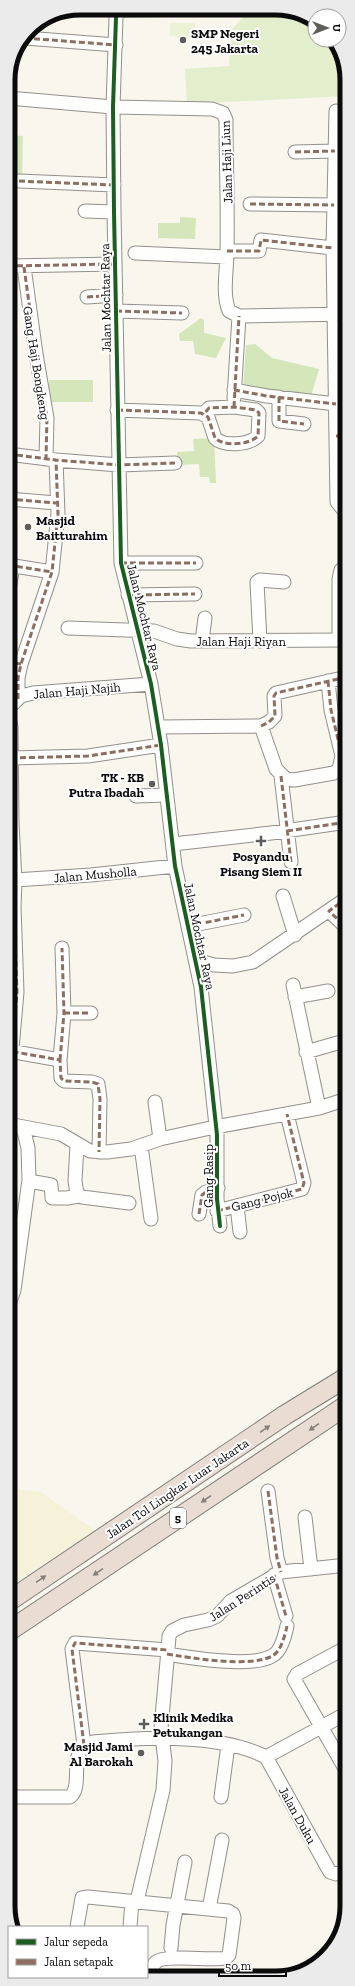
<svg xmlns="http://www.w3.org/2000/svg" width="355" height="1986" font-family="'Zilla Slab',serif">
<style>
.farmland{fill:#f6f2d9}
.green{fill:#e3eecd}
.forest{fill:#d4e6ba}
.pitch{fill:#ecf2d6}
.lines{fill:none;stroke-linecap:round;stroke-linejoin:round}
.minor-casing{stroke:#92908c;stroke-width:15}
.highway-casing{stroke:#7f7e7a;stroke-width:21}
.minor{stroke:#fefefc;stroke-width:13}
.highway{stroke:#e9dcd3;stroke-width:19}
.quiet{stroke:#8d6e63;stroke-width:3;stroke-dasharray:6 3;stroke-linecap:butt}
.cycleway-casing{stroke:#fff;stroke-width:6}
.cycleway{stroke:#1b5e20;stroke-width:4}
.oneway{fill:#857e79}
.poi-dot{fill:#5e5d59;stroke:#fff;stroke-width:1.5}
.labels{text-anchor:middle;stroke-width:4;stroke-linejoin:round;paint-order:stroke}
.shield{fill:#fff;stroke:#545454;stroke-width:1}
.shield-label{font-size:12px;font-weight:bold;fill:#0a0a0a}
.poi-label{font-size:13px;font-weight:bold;fill:#0a0a0a;stroke:#fff;text-anchor:start}
.street-label{font-size:13px;fill:#0a0a0a;stroke:#fff}
.rim{fill:none;stroke:#0a0a0a;stroke-width:5}
</style>
<rect width="100%" height="100%" fill="#f9f6ed"/>
<path class="farmland" d="M8 1488 41 1492 96 1531 9 1586Z"/>
<path class="green" d="M250 10H293L315 24V40H333L346 71V96L187 104 185 69 229 66 232 29Z"/>
<path class="forest" d="M8 135 23 136 22 176H8Z
M180 217 196 218 195 239 158 238V223H180Z
M201 318 204 320V333L226 338 216 358 195 354 193 341H180L179 334Z
M255 344 272 358 319 369 309 403 243 390 246 345Z
M49 380H93V402H49Z
M214 438 216 483H210L209 477H200L199 464 178 465 177 452 194 451 193 439Z"/>
<path class="pitch" d="M170 23H195V37L170 36Z"/>
<g class="lines">
<defs>
<path id="minor" d="M196 9 122 10 118 12 116 17 113 107 114 212 121 563 151 684 161 745 175 866 201 987 217 1135V1199L220 1226
M25 38 116 45
M8 98 113 107 212 109 223 113 226 120C226 164 228 207 227 251 227 271 222 293 229 311L239 316 346 314
M336 111 333 248 337 502 347 514
M295 152 335 151
M19 181 114 185
M250 204 334 205
M85 211 114 212
M334 226H346
M227 251H259L261 240 333 248
M135 253 227 257
M8 266 115 264
M24 267 36 354 47 418 46 459
M87 297 116 295
M116 311 182 313
M8 342H9
M234 390 267 396 336 404
M279 397V421L304 424
M234 398 239 316
M117 410 201 413 208 417 215 438C224 447 249 445 258 436L259 413 256 410 234 407 209 408 204 414
M8 454 56 460 119 465 175 463
M8 499 56 503
M121 563H196
M8 565 52 572
M128 595 195 594
M8 596 13 566
M68 628 154 631 177 639 191 641 347 640
M339 640V579L341 570 347 565
M202 641 205 618
M260 641 257 582 260 580 284 582
M8 662 21 664
M328 681 331 710 342 756
M18 699V678L21 664 52 572 58 514 56 460
M13 704 21 696 33 693 151 684
M8 713 11 727 12 823 15 880 14 907 17 992 12 1049 15 1052 60 1060 61 1078 64 1081 92 1082 98 1084 100 1099 99 1152
M261 726 276 769 286 779 294 780 334 773 339 769 342 756 347 755
M158 727 261 726 269 722 275 716 274 696 276 693 347 677
M11 758 88 756 161 745
M281 776 291 862
M136 796 167 795
M173 844 271 833 347 822
M15 880 91 875 175 866
M283 896 295 935
M329 911 347 928
M188 926 244 915
M196 960 214 965 233 966 253 962 347 898
M293 985 319 1108
M295 997 328 991
M64 1013H91
M306 1052 341 1042
M60 1060 64 1013 62 948
M155 1102 160 1139
M8 1124 61 1134 90 1151 107 1152 131 1149 160 1139 215 1127 319 1108 347 1099
M77 1145 75 1181 77 1194 82 1197 129 1203
M141 1146 151 1219
M29 1181 51 1185 52 1198H67L79 1196
M237 1206 240 1232
M217 1211 302 1189 304 1183 287 1114
M199 1214 202 1195 206 1192 218 1188
M8 1307 14 1290 29 1180 28 1148 23 1127
M268 1491 277 1558 281 1572
M305 1517 311 1569
M274 1575 286 1616
M347 1647 297 1674 294 1679 347 1772
M167 1654C191 1658 251 1668 272 1656 281 1652 285 1635 287 1626
M84 1745 72 1649 75 1643 168 1650
M266 1757 330 1872 336 1874 347 1870
M266 1757 347 1713
M9 1797H70C85 1786 65 1749 93 1742 144 1737 219 1733 266 1757
M221 1797 228 1745
M137 1901 163 1790 165 1761 161 1728 168 1650 169 1636 172 1631 184 1625 208 1620 217 1616 231 1601 281 1572 347 1565
M209 1909 222 1840
M77 1927 82 1898 88 1897 228 1911 233 1914 234 1918 229 1955 226 1958C212 1961 164 1954 156 1962 152 1965 152 1973 152 1977
M130 1927 132 1901
M171 1948 173 1925 185 1862"/>
<path id="highway" d="M9 1601 285 1415 347 1377
M9 1631 347 1405"/>
</defs>
<use href="#minor" class="minor-casing"/>
<use href="#highway" class="highway-casing"/>
<use href="#minor" class="minor"/>
<use href="#highway" class="highway"/>
<path class="quiet" d="M25 38 116 45
M295 152 335 151
M19 181 114 185
M250 204 334 205
M227 251H259L261 240 333 248
M8 266 115 264
M24 267 36 354 47 418 46 459
M87 297 116 295
M116 311 182 313
M234 390 267 396 336 404
M279 397V421L304 424
M234 407 239 316
M117 410 201 413 208 417 215 438C224 447 249 445 258 436L259 413 256 410 234 407 209 408 204 414
M336 436H347
M8 454 56 460 119 465 175 463
M8 499 56 503
M121 563H196
M8 565 52 572
M128 595 195 594
M8 596 13 566
M339 606H347
M8 662 21 664
M328 681 331 710 342 756
M18 699V678L21 664 52 572 58 514 56 460
M261 726 269 722 275 716 274 696 276 693 347 677
M11 758 88 756 161 745
M281 776 291 862
M8 822 12 823
M287 831 347 822
M15 880 14 907 17 992 12 1049 15 1052 60 1060 61 1078 64 1081 92 1082 98 1084 100 1099 99 1152
M347 898 329 911 347 928
M188 926 244 915
M64 1013H91
M60 1060 64 1013 62 948
M217 1211 302 1189 304 1183 287 1114
M199 1214 202 1195 206 1192 218 1188
M268 1491 277 1558 281 1572
M274 1575 286 1616
M167 1654C191 1658 251 1668 272 1656 281 1652 285 1635 287 1626
M84 1745 72 1649 75 1643 168 1650"/>
<defs>
<path id="cycleway" d="M196 9 122 10 118 12 116 17 113 107 114 212 121 563 151 684 161 745 175 866 201 987 217 1135V1199L220 1226"/>
</defs>
<use href="#cycleway" class="cycleway-casing"/>
<use href="#cycleway" class="cycleway"/>
</g>
<defs><path id="oneway-solid" d="M-6-.8H1V-3.2L6.5 0L1 3.2V.8H-6Z"/></defs>
<g class="oneway">
<use href="#oneway-solid" transform="translate(314 1427) rotate(146)"/>
<use href="#oneway-solid" transform="translate(265 1429) rotate(-34)"/>
<use href="#oneway-solid" transform="translate(206 1499) rotate(146)"/>
<use href="#oneway-solid" transform="translate(98 1572) rotate(146)"/>
<use href="#oneway-solid" transform="translate(41 1579) rotate(-34)"/>
</g>
<g class="poi-dot">
<circle cx="183" cy="40" r="4"/>
<circle cx="28" cy="527" r="4"/>
<circle cx="152" cy="784" r="4"/>
<path d="M259 835h4v4h4v4h-4v4h-4v-4h-4v-4h4z"/>
<path d="M142 1718h4v4h4v4h-4v4h-4v-4h-4v-4h4z"/>
<circle cx="141" cy="1753" r="4"/>
</g>
<g class="labels">
<rect class="shield" x="170" y="1508" width="16" height="20" rx="3"/>
<g class="shield-label">
<text x="178" y="1522">5</text>
</g>
<g class="poi-label">
<text x="191" y="38">SMP Negeri<tspan x="191" dy="15">245 Jakarta</tspan></text>
<text x="36" y="525">Masjid<tspan x="36" dy="15">Baitturahim</tspan></text>
<text x="144" y="782" text-anchor="end">TK - KB<tspan x="144" dy="15">Putra Ibadah</tspan></text>
<text x="261" y="861" text-anchor="middle">Posyandu<tspan x="261" dy="15">Pisang Siem II</tspan></text>
<text x="153" y="1722">Klinik Medika<tspan x="153" dy="15">Petukangan</tspan></text>
<text x="133" y="1751" text-anchor="end">Masjid Jami<tspan x="133" dy="15">Al Barokah</tspan></text>
</g>
<g class="street-label">
<text transform="translate(226 162) rotate(-92)" y="5">Jalan Haji Liun</text>
<text transform="translate(105 298) rotate(-91)" y="5">Jalan Mochtar Raya</text>
<text transform="translate(37 363) rotate(81)" y="5">Gang Haji Bongkeng</text>
<text transform="translate(145 617) rotate(76)" y="5">Jalan Mochtar Raya</text>
<text x="241" y="646">Jalan Haji Riyan</text>
<text transform="translate(77 690) rotate(-5)" y="5">Jalan Haji Najih</text>
<text transform="translate(95 874) rotate(-5)" y="5">Jalan Musholla</text>
<text transform="translate(200 936) rotate(78)" y="5">Jalan Mochtar Raya</text>
<text transform="translate(208 1176) rotate(-90)" y="5">Gang Rasip</text>
<text transform="translate(262 1199) rotate(-14)" y="5">Gang Pojok</text>
<text transform="translate(177 1488) rotate(-34)" y="5">Jalan Tol Lingkar Luar Jakarta</text>
<text transform="translate(242 1597) rotate(-33)" y="5">Jalan Perintis</text>
<text transform="translate(298 1815) rotate(61)" y="5">Jalan Duku</text>
</g>
</g>
<path d="M0 0H355V1986H0ZM80 15H275A65 65 0 0 1 340 80V1906A65 65 0 0 1 275 1971H80A65 65 0 0 1 15 1906V80A65 65 0 0 1 80 15Z" fill="#ebebeb" fill-rule="evenodd"/>
<path class="rim" d="M80 15H275A65 65 0 0 1 340 80V1906A65 65 0 0 1 275 1971H80A65 65 0 0 1 15 1906V80A65 65 0 0 1 80 15Z"/>
<rect x="8" y="1926" width="140" height="52" fill="#ffffff" stroke="#9d9d9d"/>
<rect x="16" y="1939" width="20" height="6" fill="#1b5e20" stroke="#9d9d9d"/>
<text x="44" y="1946" font-size="12" fill="#0a0a0a">Jalur sepeda</text>
<rect x="16" y="1959" width="20" height="6" fill="#8d6e63" stroke="#9d9d9d"/>
<text x="44" y="1966" font-size="12" fill="#0a0a0a">Jalan setapak</text>
<g transform="translate(327 28) rotate(90)"><circle r="19" fill="#ffffff" stroke="#9d9d9d"/>
<path d="M0-3L7 15L0 10L-7 15Z" fill="#5e5d59"/>
<text y="-6" font-size="11" font-weight="bold" text-anchor="middle" fill="#0a0a0a">U</text>
</g>
<path d="M219 1970v6h67v-6" fill="none" stroke="#0a0a0a" stroke-width="2"/>
<text x="225" y="1970" font-size="12" fill="#0a0a0a" stroke="#ffffff" stroke-width="3" paint-order="stroke">50 m</text>
</svg>
